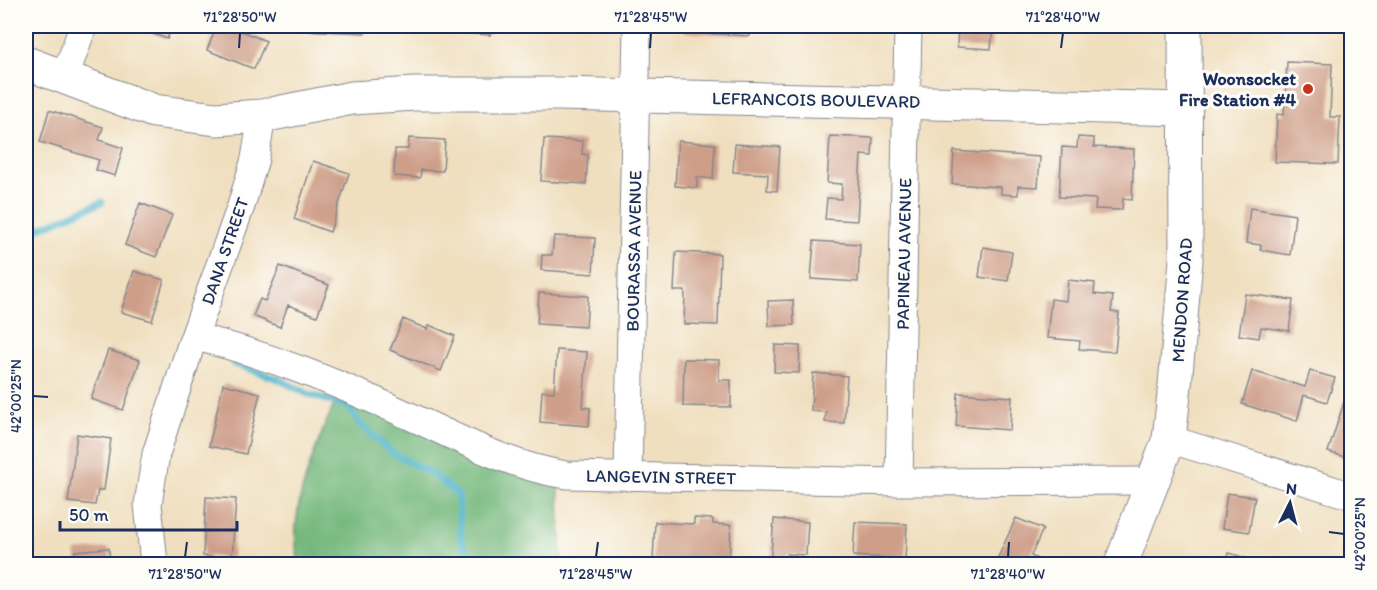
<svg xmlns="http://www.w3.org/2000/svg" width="1377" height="590" font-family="Itim,sans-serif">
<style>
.forest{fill:#74b87d;stroke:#48746e;stroke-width:1.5}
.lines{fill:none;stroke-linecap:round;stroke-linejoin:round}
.stream{stroke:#49b1c8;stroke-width:7}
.building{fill:#ce9e89}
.street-casing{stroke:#86878e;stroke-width:29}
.secondary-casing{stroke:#86878e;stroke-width:35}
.primary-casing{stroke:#86878e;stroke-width:35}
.street{stroke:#fff;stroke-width:27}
.secondary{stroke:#fff;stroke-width:33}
.primary{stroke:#fff;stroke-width:33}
.ticks{fill:none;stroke:#1b2f5e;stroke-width:2}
.poi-dot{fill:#c8321e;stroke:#fdfcf7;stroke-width:2}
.labels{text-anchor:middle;stroke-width:6;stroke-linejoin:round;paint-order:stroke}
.poi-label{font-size:18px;font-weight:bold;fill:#1b2f5e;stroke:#fdfcf7;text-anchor:end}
.street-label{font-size:18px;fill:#1b2f5e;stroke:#fdfcf7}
.neatline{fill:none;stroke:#1b2f5e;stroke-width:2}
.ticks-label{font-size:15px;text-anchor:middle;fill:#1b2f5e}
</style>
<rect width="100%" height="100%" fill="#fdfcf7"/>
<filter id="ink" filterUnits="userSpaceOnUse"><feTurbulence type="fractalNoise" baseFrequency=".0167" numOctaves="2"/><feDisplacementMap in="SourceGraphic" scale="12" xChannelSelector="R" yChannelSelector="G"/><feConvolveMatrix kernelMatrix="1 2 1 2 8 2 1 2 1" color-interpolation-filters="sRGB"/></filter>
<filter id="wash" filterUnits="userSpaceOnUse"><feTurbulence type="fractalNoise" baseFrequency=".008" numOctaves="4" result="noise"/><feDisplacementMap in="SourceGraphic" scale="24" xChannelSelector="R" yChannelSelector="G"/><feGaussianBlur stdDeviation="1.35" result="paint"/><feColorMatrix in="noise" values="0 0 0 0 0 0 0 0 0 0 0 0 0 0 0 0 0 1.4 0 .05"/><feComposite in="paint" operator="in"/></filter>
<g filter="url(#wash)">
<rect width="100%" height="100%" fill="#f0dfbf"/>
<path class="forest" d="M339 394 558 471 562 564H300C283 519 319 437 339 394Z"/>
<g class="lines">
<path class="stream" d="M285 28 286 26
M26 234 102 202
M234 364 278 379 308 394 349 407 359 423 391 452 435 476 458 495 461 538 471 564"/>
</g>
<g id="blocks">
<path class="building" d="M138 26H172L167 39 137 28Z
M217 26H230L266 41 254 69 207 50Z
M301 26H365V33L300 30Z
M431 26H491L490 35 430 31Z
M686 26H750V36L685 32Z
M821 26H857V30Z
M958 26H993L991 49 957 47Z
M1287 62 1332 64 1330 117H1340L1338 164 1275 162 1277 114 1284 115Z
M49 110 103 127 99 140 123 148 115 176 96 170 99 160 40 142Z
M830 136 873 138 872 156 861 155 857 221 825 219 827 198 841 199 842 184 827 183Z
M1078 137 1094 138V147L1134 149 1132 200 1123 199 1122 210 1095 209 1096 199 1059 197 1062 147 1077 148Z
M409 138 445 140 443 171 421 170 420 178 394 176 395 149H408Z
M544 139 583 141 582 154 588 155 586 184 541 181Z
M678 141 715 144 713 179 697 177V188L675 186Z
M735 144 780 147 777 191 767 190 768 174 733 172Z
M954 151 1040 157 1038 187 1018 186V195L1001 194V187L952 184Z
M313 161 349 173 330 232 294 219Z
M140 203 172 215 156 257 125 245Z
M1250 208 1295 215 1290 255 1260 250 1261 245 1246 243Z
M554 236 595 238 593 274 541 270 542 255H552Z
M814 241 860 244 858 282 811 279Z
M983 247 1012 252 1008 281 979 277Z
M676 252 720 254 718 325 684 324 685 291H674Z
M280 266 329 285 317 316 288 305 280 327 253 316 260 299 265 301Z
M134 271 164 280 152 321 121 312Z
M1068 280 1095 283 1094 294 1113 296 1111 312 1119 313 1115 352 1079 349 1080 341 1047 338 1051 299 1066 301Z
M539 293 588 296 586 327 537 324Z
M1245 294 1293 300 1289 331 1261 327 1259 338 1239 335Z
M793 300 794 325 769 326 768 301Z
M403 319 427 329 429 325 455 336 441 371 390 350Z
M775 345 800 346 799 373 774 372Z
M108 350 140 360 123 410 91 399Z
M557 350 587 352 583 407 590 408 589 426 540 422 542 391 554 392Z
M684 359 719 360V380H731V407L683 406Z
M1252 371 1305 387 1310 371 1335 378 1327 402 1304 395 1297 421 1242 404Z
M813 373 847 376 844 423 825 422 826 412 811 411Z
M223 384 260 393 246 454 209 446Z
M958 393 1012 397 1010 430 956 426Z
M1344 402 1352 405V459L1328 452Z
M77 434 111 439 104 490H98L95 505 68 502Z
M1227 493 1255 497 1249 532 1222 528Z
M206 497 236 499 232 558 203 556Z
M694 518 713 519V524L731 525 729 564 653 560 655 522 694 524Z
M1016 518 1043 529 1031 556 1042 561 1040 564H995Z
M774 519 808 522 806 555 787 554 786 564H770Z
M855 522 907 524 905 559 853 556Z
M109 548 110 564H77L75 551Z
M1229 553 1266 564H1226Z"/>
</g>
</g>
<g filter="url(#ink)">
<use href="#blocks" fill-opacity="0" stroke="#86878e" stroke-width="1.5"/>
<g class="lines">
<defs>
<path id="street" d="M65 77 83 26
M196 337C269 355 337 383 405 414 457 437 510 467 567 475L899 482 1152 481
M1169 439 1352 496
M628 477 637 26
M899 482 908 26
M154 564 148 504 156 454 190 348 241 206 255 159 262 116"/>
<path id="secondary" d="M26 63 154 111 216 119 262 116 352 98 415 94H558L1186 109"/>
<path id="primary" d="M1121 564 1169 439 1175 385 1186 260 1185 26"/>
</defs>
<use href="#street" class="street-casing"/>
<use href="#secondary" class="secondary-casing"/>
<use href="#primary" class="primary-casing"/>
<use href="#street" class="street"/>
<use href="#secondary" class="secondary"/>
<use href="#primary" class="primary"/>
</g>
</g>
<path class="ticks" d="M239 48 240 33M650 48 651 33M1061 48 1063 33M33 396 48 397M1329 532 1344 534M185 557 187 542M596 557 598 542M1008 557 1009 542"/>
<circle class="poi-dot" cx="1308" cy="89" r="6"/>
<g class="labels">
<g class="poi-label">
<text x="1296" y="85">Woonsocket<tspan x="1296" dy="21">Fire Station #4</tspan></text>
</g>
<g class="street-label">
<text transform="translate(816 100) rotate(1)" y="6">LEFRANCOIS BOULEVARD</text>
<text transform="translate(225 251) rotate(-71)" y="6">DANA STREET</text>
<text transform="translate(634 251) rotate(-89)" y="6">BOURASSA AVENUE</text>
<text transform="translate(904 254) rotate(-89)" y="6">PAPINEAU AVENUE</text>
<text transform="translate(1182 300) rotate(-86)" y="6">MENDON ROAD</text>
<text transform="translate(661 477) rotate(1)" y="6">LANGEVIN STREET</text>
</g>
</g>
<rect width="1377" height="590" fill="none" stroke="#fdfcf7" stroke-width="66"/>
<g transform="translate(1290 503) rotate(6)" stroke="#fdfcf7" stroke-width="4.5" paint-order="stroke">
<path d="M0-4.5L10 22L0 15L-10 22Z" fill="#1b2f5e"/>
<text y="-9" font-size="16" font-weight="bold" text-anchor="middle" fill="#1b2f5e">N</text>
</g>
<path d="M60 521v9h177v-9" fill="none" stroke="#1b2f5e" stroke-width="3"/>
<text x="69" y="521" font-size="18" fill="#1b2f5e" stroke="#fdfcf7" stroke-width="4.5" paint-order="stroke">50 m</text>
<rect x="33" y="33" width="1311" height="524" class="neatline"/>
<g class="ticks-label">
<text x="240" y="22">71°28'50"W</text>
<text x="651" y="22">71°28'45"W</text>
<text x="1063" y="22">71°28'40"W</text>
<text transform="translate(16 396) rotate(-90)" y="5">42°00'25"N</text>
<text transform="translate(1360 534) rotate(-90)" y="5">42°00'25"N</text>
<text x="185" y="579">71°28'50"W</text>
<text x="596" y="579">71°28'45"W</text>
<text x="1008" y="579">71°28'40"W</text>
</g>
</svg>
